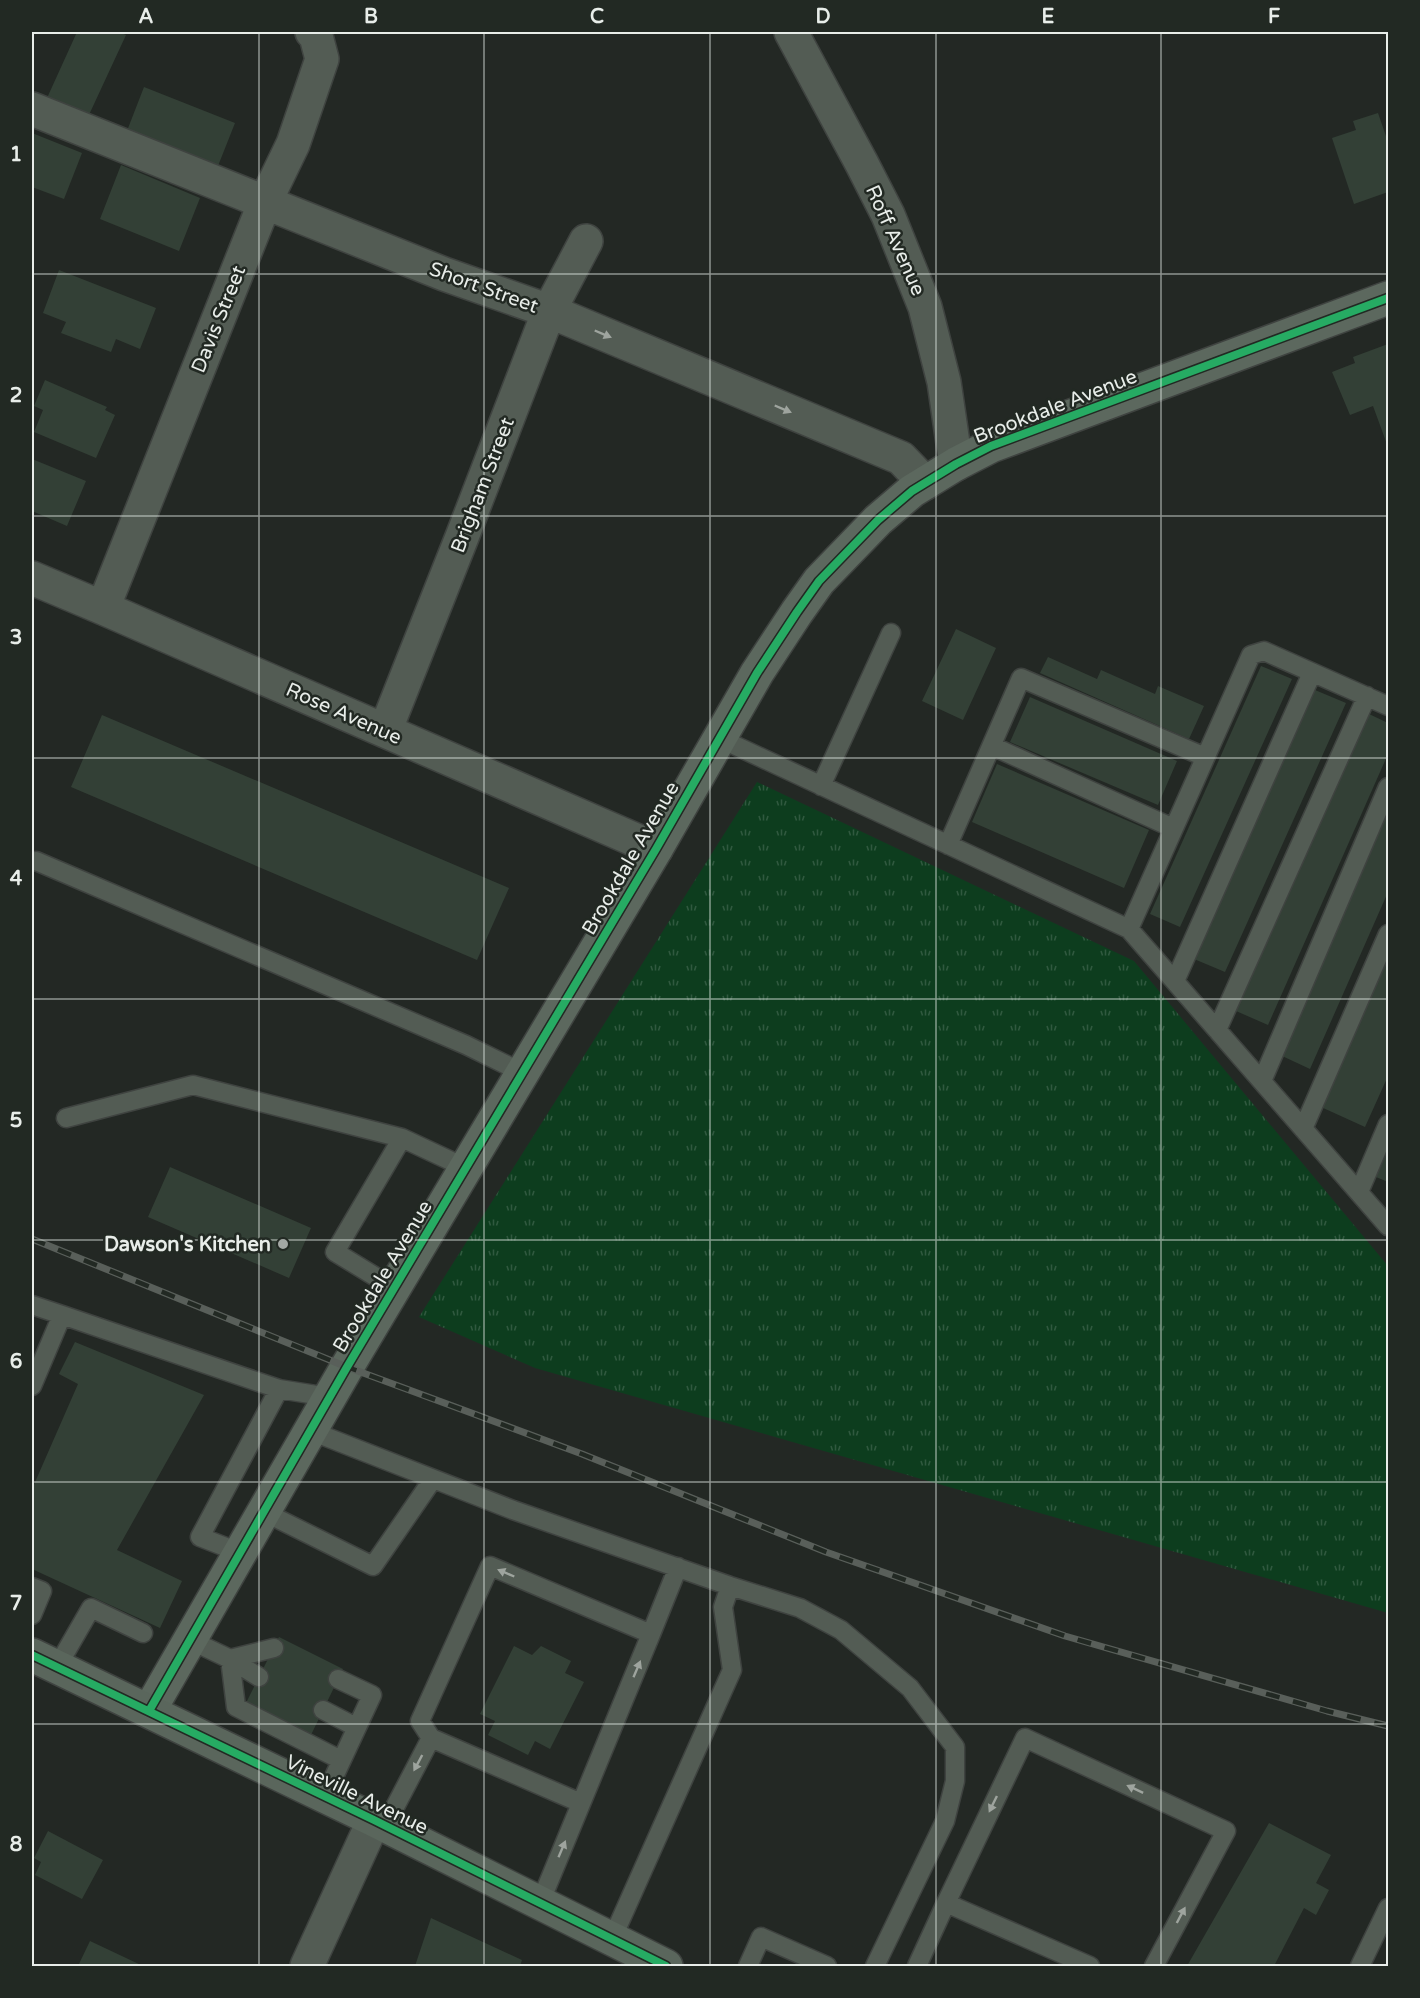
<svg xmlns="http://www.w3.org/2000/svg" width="1420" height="1998" font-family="'Varela Round',sans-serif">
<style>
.grass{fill:url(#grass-tufts)}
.building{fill:#334036}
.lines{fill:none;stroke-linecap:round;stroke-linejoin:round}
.lane-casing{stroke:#3f4340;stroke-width:21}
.street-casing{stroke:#3f4340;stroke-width:36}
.secondary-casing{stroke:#3f4340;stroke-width:36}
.primary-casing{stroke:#3f4340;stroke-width:36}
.lane{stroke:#535c54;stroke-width:18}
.street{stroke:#535c54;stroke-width:33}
.secondary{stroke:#5c685e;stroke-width:33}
.primary{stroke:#5a665c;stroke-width:33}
.rail-casing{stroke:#595f5a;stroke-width:7}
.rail{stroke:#222923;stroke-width:4.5;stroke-dasharray:14;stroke-linecap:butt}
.cycleway-casing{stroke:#222923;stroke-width:11}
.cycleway{stroke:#26ab63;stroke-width:8}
.oneway{fill:#9ea49e}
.grid{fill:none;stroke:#e8ede9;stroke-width:1.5;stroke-opacity:0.55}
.poi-dot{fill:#a3a8a4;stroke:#222923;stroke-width:2}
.labels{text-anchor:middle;stroke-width:5;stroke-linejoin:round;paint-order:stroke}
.street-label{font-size:20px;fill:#e8ede9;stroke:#222923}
.poi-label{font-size:20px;font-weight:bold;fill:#e8ede9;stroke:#222923;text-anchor:end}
.neatline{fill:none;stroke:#e8ede9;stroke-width:2}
.grid-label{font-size:20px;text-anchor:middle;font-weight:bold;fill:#e8ede9}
</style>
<defs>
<pattern id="grass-tufts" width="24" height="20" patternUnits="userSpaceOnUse" patternTransform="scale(1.5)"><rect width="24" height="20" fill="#0d3d1e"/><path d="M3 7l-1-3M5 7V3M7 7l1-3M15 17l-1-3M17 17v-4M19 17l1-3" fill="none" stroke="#30593f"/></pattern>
</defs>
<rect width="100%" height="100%" fill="#232824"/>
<path class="grass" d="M757 782 1134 961 1388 1266V1613L535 1368 419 1317Z"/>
<path class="building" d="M77 32H119L126 35 88 117 47 98Z
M144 87 235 123 216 171 125 136Z
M1378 113 1388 142V192L1354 204 1332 138 1356 130 1353 121Z
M32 133 82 153 64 199 32 187 34 178 32 177Z
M121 165 200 198 179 251 100 219Z
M59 270 156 308 140 349 116 339 111 352 61 333 66 322 43 313Z
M1388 344V447L1373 406 1350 415 1332 372 1355 363 1353 357Z
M45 380 107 407 105 410 115 415 96 458 34 432 43 410 34 406Z
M32 459 86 481 67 526 32 511Z
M956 629 996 648 963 720 922 701Z
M1048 657 1097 679 1101 670 1155 694 1158 686 1204 706 1189 739 1040 673Z
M1261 666 1292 679 1180 927 1150 914Z
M1315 690 1346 703 1225 972 1194 959Z
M1030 697 1177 761 1158 805 1010 742Z
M1369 714 1388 723V754L1268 1025 1236 1011Z
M102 715 509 888 477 960 71 787Z
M997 764 1149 830 1124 888 972 822Z
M1388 812V892L1310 1069 1280 1055Z
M1388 957V1076L1365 1127 1321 1107Z
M1388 1150V1182L1376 1177Z
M170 1167 311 1228 289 1278 148 1217Z
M75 1342 204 1395 117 1550 182 1581 160 1628 32 1569V1489L78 1384 59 1374Z
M279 1637 343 1669 310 1737 245 1705Z
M514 1646 532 1655 541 1646 571 1661 565 1673 584 1682 550 1749 535 1741 528 1755 488 1735 495 1721 480 1714Z
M1269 1823 1331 1855 1316 1883 1329 1890 1316 1915 1304 1908 1274 1966H1187Z
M48 1831 103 1860 82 1899 35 1875 41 1862 34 1858Z
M431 1918 522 1960 520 1966H415Z
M90 1941 143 1966H78Z"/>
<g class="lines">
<defs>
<path id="lane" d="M719 738 1129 929 1388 1226
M992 746 1173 828
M821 786 891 633
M948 845 1021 678 1205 757
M36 861 466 1045 523 1073
M1129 929 1251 655 1264 651 1388 706
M1175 981 1312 673
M1217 1030 1367 696
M1262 1081 1388 787
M66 1118 193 1085 402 1138
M1303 1129 1388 934
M1359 1192 1388 1124
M394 1288 335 1252 402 1138 466 1168
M32 1305 62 1315
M32 1386 62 1315 279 1389
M311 1431 513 1510 730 1586 800 1608 841 1630 910 1688 955 1747V1781L945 1821 875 1966
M264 1512 373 1566 433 1479
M241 1553 200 1537 279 1389 329 1397
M32 1587 42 1591 32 1615
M651 1634 678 1567
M190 1640 230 1659 274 1648
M230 1659 236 1707 341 1760
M230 1659 259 1677
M57 1667 91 1608 143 1633
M323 1710 356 1727
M431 1738 581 1803
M325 1796 372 1695 338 1679
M385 1826 431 1738 420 1721 490 1566 651 1634 540 1903
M946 1903 1025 1738 1226 1831 1154 1966
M612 1939 732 1670 723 1607 730 1586
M748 1966 761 1937 827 1966
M917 1966 946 1903 1090 1966
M1360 1966 1388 1908"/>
<path id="street" d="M791 32 862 164 888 215 925 307 944 382 956 464
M32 109 444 274 549 311 901 458 925 483
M32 578 103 608 656 849
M103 608 265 202 293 144 322 59 316 36 312 32
M385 731 462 537 549 311 586 241
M307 1966 374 1820"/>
<path id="secondary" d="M149 1711 347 1367 656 849 757 673 797 612 819 581 878 520 912 491 956 464 991 446 1388 298"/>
<path id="primary" d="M32 1655 374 1820 666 1966"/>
</defs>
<use href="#lane" class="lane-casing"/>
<use href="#street" class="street-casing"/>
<use href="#secondary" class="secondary-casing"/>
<use href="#primary" class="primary-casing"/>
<use href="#lane" class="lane"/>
<use href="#street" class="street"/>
<use href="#secondary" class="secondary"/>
<use href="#primary" class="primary"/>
<defs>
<path id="rail" d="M32 1239 347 1367 582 1454 826 1552 1065 1636 1327 1711 1388 1726"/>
</defs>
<use href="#rail" class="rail-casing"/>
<use href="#rail" class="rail"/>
<defs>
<path id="cycleway" d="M32 1655 374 1820 666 1966
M149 1711 347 1367 656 849 757 673 797 612 819 581 878 520 912 491 956 464 991 446 1388 298"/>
</defs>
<use href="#cycleway" class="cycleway-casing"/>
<use href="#cycleway" class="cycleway"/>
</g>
<defs><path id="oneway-solid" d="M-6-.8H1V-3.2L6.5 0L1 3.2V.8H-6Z" transform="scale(1.5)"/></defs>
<g class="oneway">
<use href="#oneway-solid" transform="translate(603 334) rotate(23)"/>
<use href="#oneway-solid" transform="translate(783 409) rotate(23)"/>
<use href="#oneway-solid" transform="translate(506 1573) rotate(-157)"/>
<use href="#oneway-solid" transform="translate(637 1669) rotate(-67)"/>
<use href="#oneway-solid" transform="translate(418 1763) rotate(118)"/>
<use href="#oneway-solid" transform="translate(1135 1789) rotate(-155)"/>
<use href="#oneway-solid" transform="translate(993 1804) rotate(116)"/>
<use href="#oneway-solid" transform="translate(562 1849) rotate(-67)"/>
<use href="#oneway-solid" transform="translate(1181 1915) rotate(-62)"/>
</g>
<path class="grid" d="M259 32V1966M484 32V1966M710 32V1966M936 32V1966M1161 32V1966M32 274H1388M32 516H1388M32 758H1388M32 999H1388M32 1240H1388M32 1482H1388M32 1724H1388"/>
<circle class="poi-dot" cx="283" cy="1244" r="6"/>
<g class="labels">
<g class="street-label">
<text transform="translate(896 240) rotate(66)" y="7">Roff Avenue</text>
<text transform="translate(484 287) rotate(20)" y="7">Short Street</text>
<text transform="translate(218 319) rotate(-68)" y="7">Davis Street</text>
<text transform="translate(1055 406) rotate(-21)" y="7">Brookdale Avenue</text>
<text transform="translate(482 485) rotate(-69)" y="7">Brigham Street</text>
<text transform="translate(344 713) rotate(24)" y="7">Rose Avenue</text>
<text transform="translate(630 858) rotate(-60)" y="7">Brookdale Avenue</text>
<text transform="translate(382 1276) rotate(-59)" y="7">Brookdale Avenue</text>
<text transform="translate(357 1794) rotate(26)" y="7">Vineville Avenue</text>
</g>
<g class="poi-label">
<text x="271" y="1251">Dawson's Kitchen</text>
</g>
</g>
<rect width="1420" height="1998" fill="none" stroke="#222923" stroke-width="66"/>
<rect x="33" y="33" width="1354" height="1932" class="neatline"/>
<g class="grid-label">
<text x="146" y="23">A</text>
<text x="371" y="23">B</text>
<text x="597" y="23">C</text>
<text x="823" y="23">D</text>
<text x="1048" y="23">E</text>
<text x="1274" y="23">F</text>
<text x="16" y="161">1</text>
<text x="16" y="402">2</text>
<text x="16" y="644">3</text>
<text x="16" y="885">4</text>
<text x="16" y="1127">5</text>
<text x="16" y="1368">6</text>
<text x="16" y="1610">7</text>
<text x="16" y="1851">8</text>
</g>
</svg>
